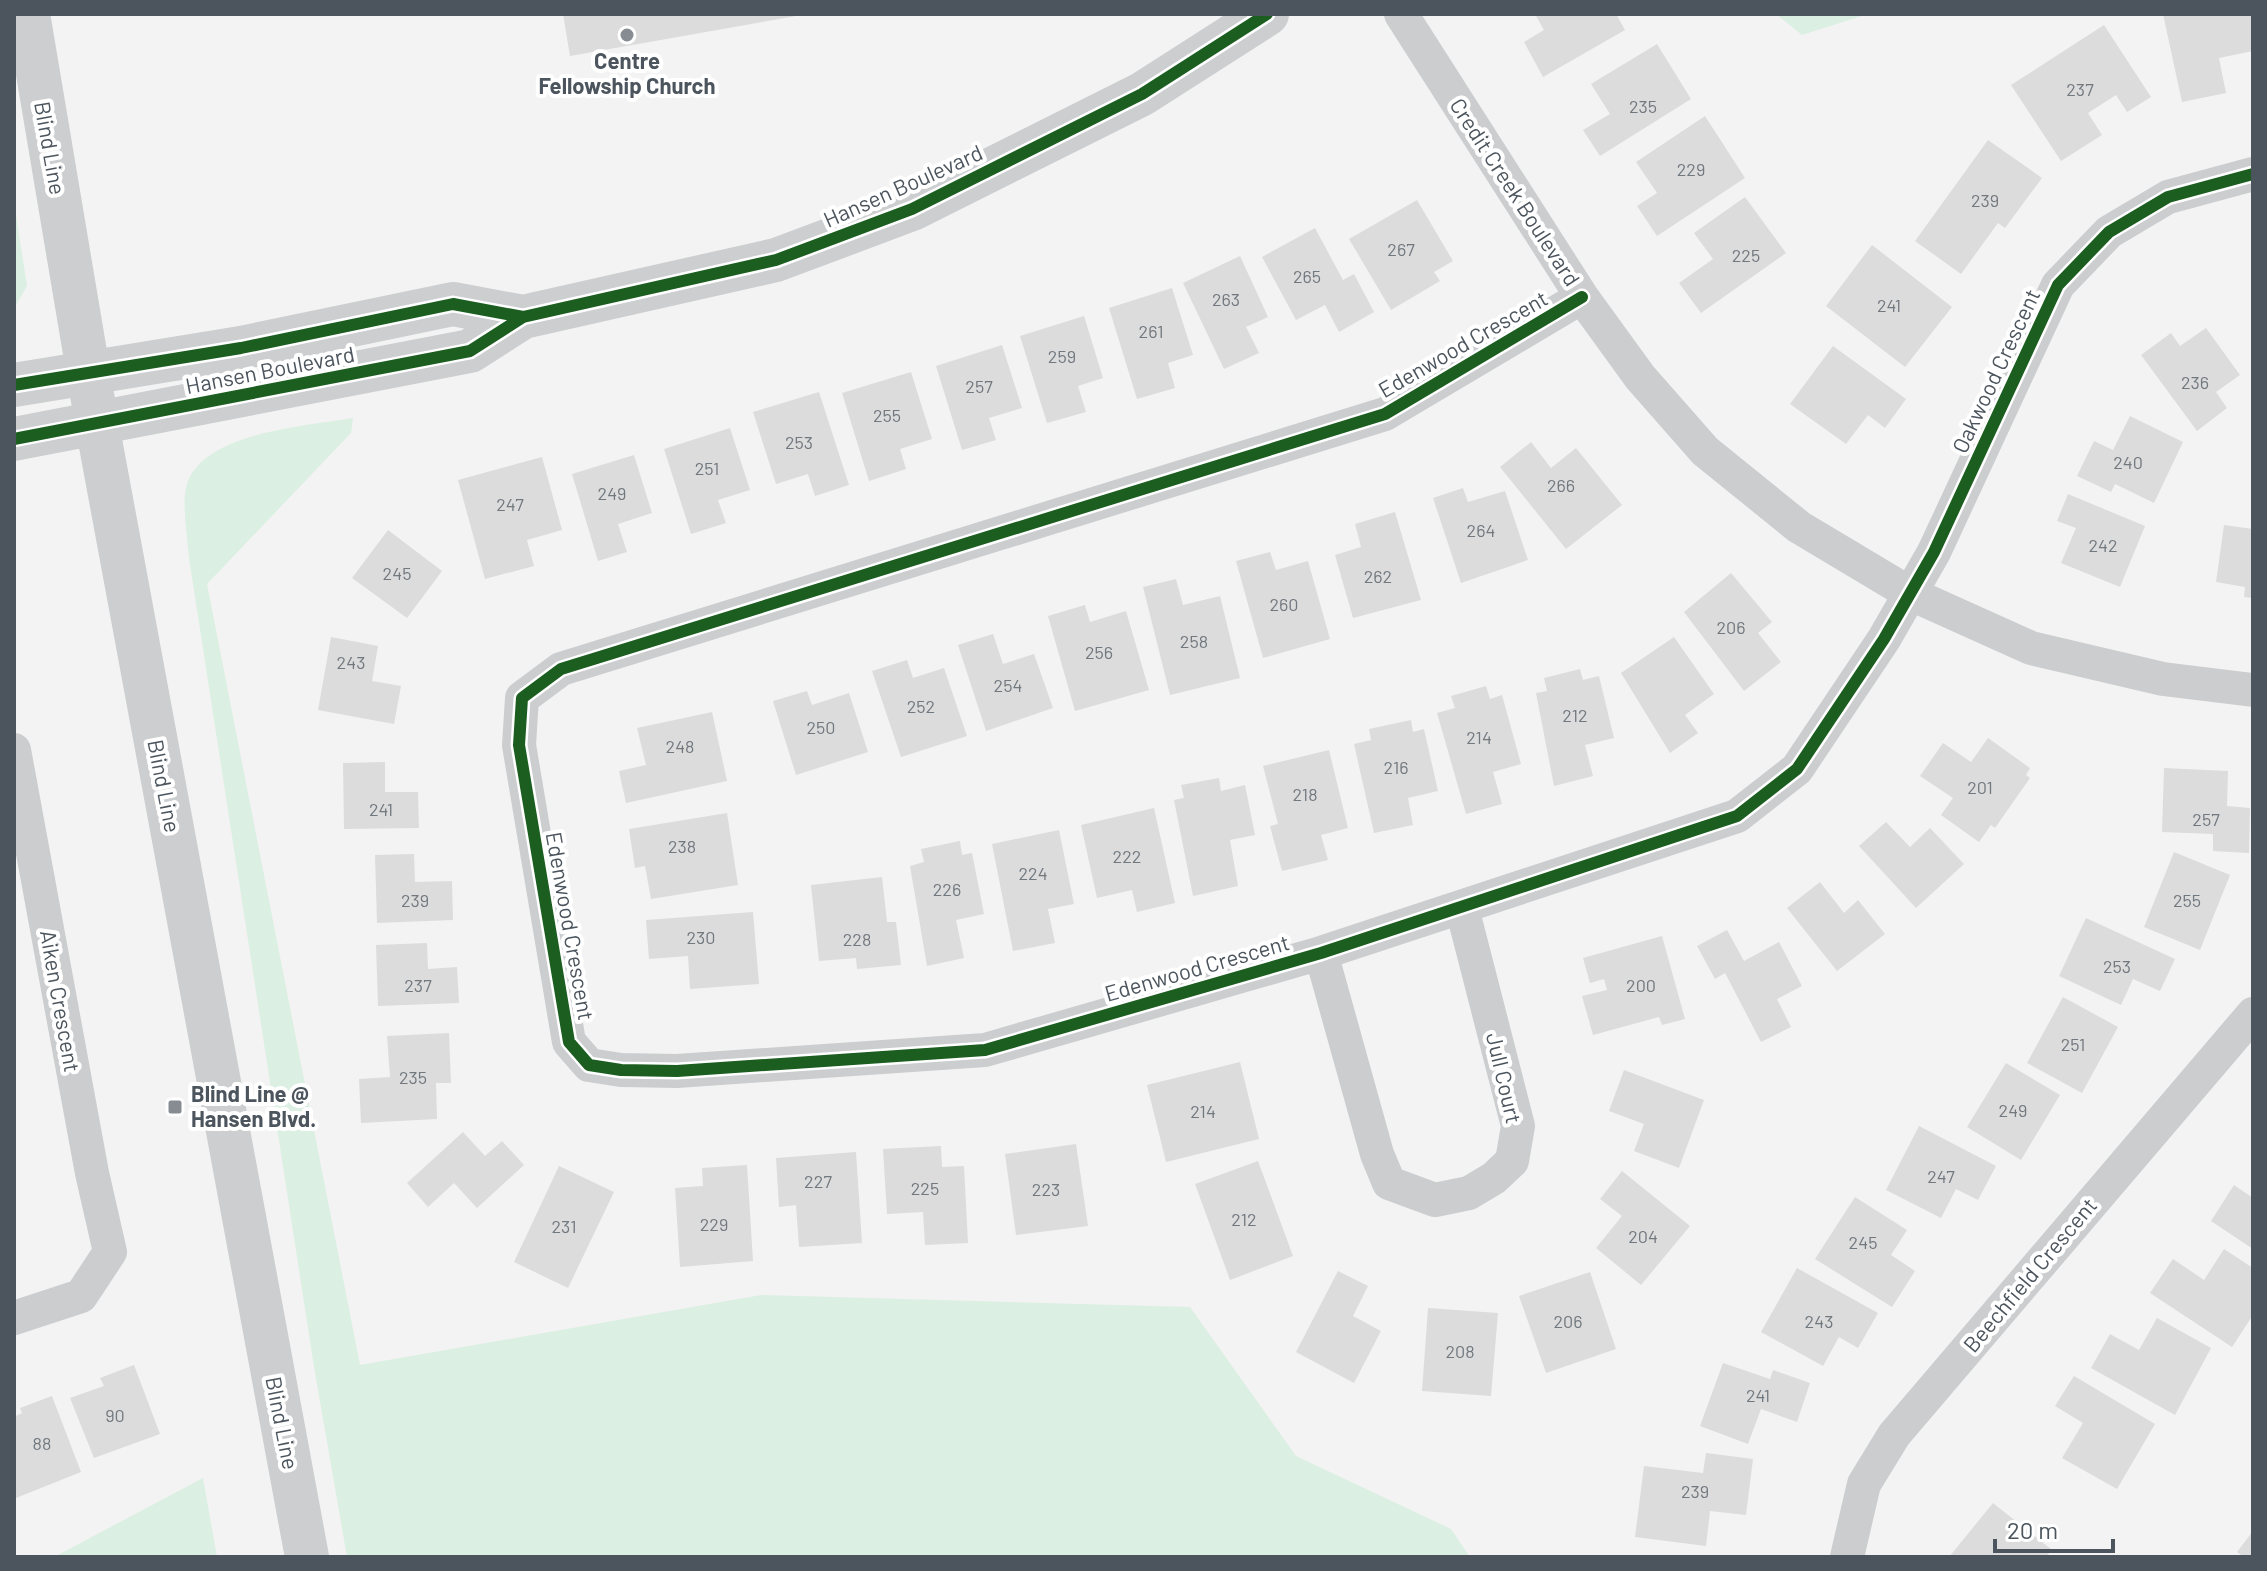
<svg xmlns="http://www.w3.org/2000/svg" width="2267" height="1571" font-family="Barlow,sans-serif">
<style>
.green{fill:#dbefe2}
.building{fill:#dcdcdd}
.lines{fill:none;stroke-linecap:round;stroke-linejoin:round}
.street{stroke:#cbcdce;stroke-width:34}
.secondary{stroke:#cccecf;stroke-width:44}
.cycleway-casing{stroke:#fff;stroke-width:17}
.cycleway{stroke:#1b5e20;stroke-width:12}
.poi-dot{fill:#868c92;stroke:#fff;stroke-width:3}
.labels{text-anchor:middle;stroke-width:8;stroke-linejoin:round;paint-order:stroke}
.number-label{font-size:18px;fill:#71787e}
.poi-label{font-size:22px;font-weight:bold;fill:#4c555d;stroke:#fff}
.street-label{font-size:22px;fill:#4c555d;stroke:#fff}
</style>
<rect width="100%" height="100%" fill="#f3f3f3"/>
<path class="green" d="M1776 14H1868L1802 35Z
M14 202 27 286 14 308Z
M353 418 351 433 207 584 360 1365 761 1295 1190 1307 1296 1456 1451 1529 1470 1557H347L314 1367 189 558C188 540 181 500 187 484 204 432 307 426 353 418Z
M203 1478 217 1557H54Z"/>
<path class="building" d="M563 14H796V16L570 56Z
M1535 14H1616L1625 30 1543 77 1524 42 1544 30Z
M2163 14H2253V51L2219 58 2226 93 2182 102Z
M2104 25 2151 97 2127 112 2116 95 2088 113 2102 135 2061 161 2011 85Z
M1657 44 1691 99 1600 156 1583 130 1610 114 1591 84Z
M1705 116 1745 178 1657 236 1637 206 1657 193 1636 162Z
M1988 140 2042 178 2005 228 1998 223 1961 274 1915 241Z
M1745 197 1786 253 1701 313 1679 283 1713 259 1694 233Z
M1417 200 1453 261 1434 272 1440 281 1391 310 1349 239Z
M1315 228 1343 280 1354 274 1374 312 1339 332 1325 305 1296 320 1262 257Z
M1872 245 1952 307 1905 367 1826 306Z
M1240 256 1268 317 1246 327 1259 353 1224 369 1183 283Z
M1172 288 1193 355 1168 363 1175 388 1137 399 1109 308Z
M1084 316 1103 378 1078 386 1086 412 1047 423 1020 336Z
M2206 328 2240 375 2216 392 2227 408 2197 431 2141 355 2171 333 2180 346Z
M1002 345 1022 408 989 418 996 440 962 450 936 366Z
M1833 346 1906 399 1885 428 1868 415 1846 444 1790 404Z
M911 372 932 439 900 449 906 469 869 481 842 393Z
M819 392 849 485 815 496 808 474 776 484 753 412Z
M2130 416 2183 442 2154 503 2115 484 2111 492 2077 476 2094 441 2113 450Z
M730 428 750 490 718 500 726 523 691 534 664 449Z
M1531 442 1551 468 1576 448 1622 505 1566 549 1500 467Z
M634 455 652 513 618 524 627 552 598 561 572 474Z
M542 457 562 530 527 540 534 566 485 579 458 480Z
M1463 488 1468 502 1505 491 1528 560 1461 583 1433 498Z
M2068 494 2145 526 2120 587 2061 563 2076 528 2057 521Z
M1395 512 1421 600 1353 618 1335 555 1361 547 1355 524Z
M2224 525 2253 529V598L2244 597 2245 587 2216 582Z
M388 530 442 571 407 618 352 578Z
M1270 552 1276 570 1308 561 1330 639 1263 658 1236 561Z
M1731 573 1772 622 1758 633 1781 662 1744 691 1684 612Z
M1176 579 1183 605 1220 596 1240 678 1170 695 1143 587Z
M1085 605 1090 622 1126 611 1149 690 1075 711 1048 616Z
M993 634 1003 664 1034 654 1053 708 986 731 958 645Z
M331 637 378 646 372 681 401 686 394 724 318 710Z
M1674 637 1714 694 1685 715 1698 733 1670 753 1621 673Z
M907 660 913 678 944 668 967 736 901 757 872 671Z
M1580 669 1583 680 1599 676 1614 738 1585 745 1593 776 1554 786 1536 693 1547 691 1544 678Z
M1486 686 1490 699 1502 695 1521 764 1493 772 1502 804 1466 814 1437 713 1455 708 1451 696Z
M807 691 812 705 849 693 868 752 796 775 773 701Z
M712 712 727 781 626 803 619 771 646 765 637 728Z
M1411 720 1413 732 1424 729 1438 791 1408 798 1413 825 1374 833 1354 744 1371 740 1369 729Z
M1988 738 2030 768 2026 775 2030 778 1995 828 1991 825 1979 842 1941 815 1953 798 1920 776 1943 743 1971 762Z
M1329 750 1348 828 1321 835 1328 860 1282 871 1270 826 1278 824 1263 766Z
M385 762V792H418L419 828 344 829 343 763Z
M2164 768 2228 771 2227 806 2250 808 2249 853 2213 851V834L2162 832Z
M1219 778 1221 791 1245 785 1255 835 1230 840 1238 886 1193 896 1174 800 1184 798 1181 785Z
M1154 808 1175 903 1137 912 1132 890 1097 898 1081 825Z
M727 813 738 885 651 899 645 866 635 868 629 829Z
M1886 822 1910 847 1930 828 1964 864 1916 908 1859 846Z
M1059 830 1074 904 1048 909 1055 943 1013 951 992 844Z
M960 841 962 855 972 853 984 914 956 920 964 958 927 966 910 866 924 862 921 849Z
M2174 852 2230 875 2200 950 2144 927Z
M414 854 415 882 452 881 453 920 377 923 375 855Z
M882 877 887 922H896L901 965 857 969 856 958 819 961 811 885Z
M1820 882 1844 913 1858 900 1885 934 1837 971 1787 908Z
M753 912 759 984 690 989 688 956 649 959 646 920Z
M2086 918 2175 959 2160 991 2133 979 2121 1005 2059 976Z
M1727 930 1744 961 1779 942 1802 986 1777 999 1791 1027 1761 1042 1725 973 1715 979 1697 946Z
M1662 936 1685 1019 1662 1025 1659 1017 1593 1035 1582 996 1607 990 1604 979 1590 983 1583 958Z
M427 943 428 969 457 967 459 1003 378 1006 376 945Z
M2063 997 2118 1027 2082 1093 2027 1063Z
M449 1033 451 1083H436L437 1119 361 1123 359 1079 390 1077 387 1036Z
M1240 1062 1259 1139 1166 1162 1147 1085Z
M2006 1063 2060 1095 2021 1160 1967 1127Z
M1624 1070 1704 1100 1679 1168 1634 1151 1644 1124 1609 1111Z
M1919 1126 1996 1166 1978 1200 1956 1189 1941 1218 1886 1190Z
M463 1132 485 1156 502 1141 524 1165 477 1208 454 1183 428 1207 407 1183Z
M1076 1144 1088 1226 1016 1235 1005 1154Z
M941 1146 942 1167 964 1166 968 1243 925 1245 923 1212 887 1214 883 1149Z
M856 1152 862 1243 799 1247 796 1205 779 1207 776 1158Z
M1258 1161 1293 1256 1230 1280 1195 1184Z
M747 1165 753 1261 680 1267 675 1188 703 1186 702 1168Z
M559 1166 614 1192 568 1288 514 1262Z
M1622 1171 1690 1226 1641 1285 1596 1248 1622 1216 1600 1199Z
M2234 1185 2253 1198V1249L2211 1221Z
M1855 1197 1907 1230 1891 1255 1915 1271 1892 1307 1815 1259Z
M2224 1249 2253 1268V1315L2232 1347 2150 1293 2173 1259 2204 1280Z
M1797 1268 1878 1313 1858 1348 1839 1337 1823 1366 1761 1332Z
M1338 1271 1368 1286 1353 1316 1381 1331 1354 1383 1296 1352Z
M1590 1272 1616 1349 1546 1373 1519 1296Z
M1428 1308 1498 1313 1491 1396 1422 1391Z
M2157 1318 2211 1348 2175 1415 2091 1368 2110 1334 2139 1350Z
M1723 1363 1770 1379 1773 1370 1810 1383 1797 1422 1761 1409 1748 1444 1700 1426Z
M134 1365 160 1434 94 1458 70 1398 104 1386 100 1378Z
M2074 1376 2155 1424 2117 1489 2062 1458 2083 1423 2055 1406Z
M52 1396 81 1472 16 1498 14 1417 22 1413 20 1408Z
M1706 1453 1753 1459 1746 1515 1710 1511 1706 1546 1635 1537 1644 1466 1703 1473Z
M1993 1503 2052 1550 2046 1557H1949Z
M2253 1531V1557H2244L2237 1552Z"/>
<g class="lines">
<path class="street" d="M1401 14 1582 297 1640 377 1705 451 1799 527 1911 594 2031 648 2163 679 2253 690
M1582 297 1385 414 561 669 522 698 519 745 569 1042 589 1065 621 1070 677 1071 985 1050 1321 953 1737 816 1797 769 1884 639 1934 552 2058 285 2109 232 2168 197 2253 174
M14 750 92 1173 110 1252 81 1296 14 1318
M1321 953 1377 1154 1389 1183 1435 1200 1469 1193 1494 1178 1512 1161 1518 1126 1462 908
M1847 1557 1864 1484 1894 1435 2253 1014"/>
<path class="secondary" d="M28 14 97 424 307 1557
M14 385 241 348 453 304 523 317
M14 439 470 351 523 317 776 260 912 209 1142 94 1267 14"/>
<defs>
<path id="cycleway" d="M1582 297 1385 414 561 669 522 698 519 745 569 1042 589 1065 621 1070 677 1071 985 1050 1321 953 1737 816 1797 769 1884 639 1934 552 2058 285 2109 232 2168 197 2253 174
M14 385 241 348 453 304 523 317
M14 439 470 351 523 317 776 260 912 209 1142 94 1267 14"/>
</defs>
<use href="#cycleway" class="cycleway-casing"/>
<use href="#cycleway" class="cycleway"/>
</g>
<g class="poi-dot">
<circle cx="627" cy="35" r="8"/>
<rect x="167" y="1099" width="16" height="16" rx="4"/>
</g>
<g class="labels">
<g class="number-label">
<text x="2080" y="96">237</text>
<text x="1643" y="113">235</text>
<text x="1691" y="176">229</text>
<text x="1985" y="207">239</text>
<text x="1401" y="256">267</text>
<text x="1746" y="262">225</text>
<text x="1307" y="283">265</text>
<text x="1226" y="306">263</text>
<text x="1889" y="312">241</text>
<text x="1151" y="338">261</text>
<text x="1062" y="363">259</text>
<text x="2195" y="389">236</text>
<text x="979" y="393">257</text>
<text x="887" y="422">255</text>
<text x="799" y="449">253</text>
<text x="2128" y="469">240</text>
<text x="707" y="475">251</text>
<text x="1561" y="492">266</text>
<text x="612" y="500">249</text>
<text x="510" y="511">247</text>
<text x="1481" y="537">264</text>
<text x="2103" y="552">242</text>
<text x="397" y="580">245</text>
<text x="1378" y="583">262</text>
<text x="1284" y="611">260</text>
<text x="1731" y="634">206</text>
<text x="1194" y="648">258</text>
<text x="1099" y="659">256</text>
<text x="351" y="669">243</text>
<text x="1008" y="692">254</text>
<text x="921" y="713">252</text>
<text x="1575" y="722">212</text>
<text x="821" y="734">250</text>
<text x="1479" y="744">214</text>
<text x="680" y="753">248</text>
<text x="1396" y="774">216</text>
<text x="1980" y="794">201</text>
<text x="1305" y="801">218</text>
<text x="381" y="816">241</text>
<text x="2206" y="826">257</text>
<text x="682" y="853">238</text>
<text x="1127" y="863">222</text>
<text x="1033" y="880">224</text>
<text x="947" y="896">226</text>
<text x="415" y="907">239</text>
<text x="2187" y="907">255</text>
<text x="701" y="944">230</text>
<text x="857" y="946">228</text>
<text x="2117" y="973">253</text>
<text x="418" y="992">237</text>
<text x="1641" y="992">200</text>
<text x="2073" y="1051">251</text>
<text x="413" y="1084">235</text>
<text x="2013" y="1117">249</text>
<text x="1203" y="1118">214</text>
<text x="1941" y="1183">247</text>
<text x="818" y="1188">227</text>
<text x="925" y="1195">225</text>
<text x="1046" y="1196">223</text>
<text x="1244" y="1226">212</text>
<text x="714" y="1231">229</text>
<text x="564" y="1233">231</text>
<text x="1643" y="1243">204</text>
<text x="1863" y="1249">245</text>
<text x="1568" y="1328">206</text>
<text x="1819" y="1328">243</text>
<text x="1460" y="1358">208</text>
<text x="1758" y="1402">241</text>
<text x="115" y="1422">90</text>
<text x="42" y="1450">88</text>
<text x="1695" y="1498">239</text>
</g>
<g class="poi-label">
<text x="627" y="69">Centre<tspan x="627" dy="25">Fellowship Church</tspan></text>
<text x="191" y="1102" text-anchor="start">Blind Line @<tspan x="191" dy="25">Hansen Blvd.</tspan></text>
</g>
<g class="street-label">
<text transform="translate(50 148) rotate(80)" y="8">Blind Line</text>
<text transform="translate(903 186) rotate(-24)" y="8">Hansen Boulevard</text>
<text transform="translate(1515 192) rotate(57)" y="8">Credit Creek Boulevard</text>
<text transform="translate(1463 344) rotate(-30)" y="8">Edenwood Crescent</text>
<text transform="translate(270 370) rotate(-11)" y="8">Hansen Boulevard</text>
<text transform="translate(1996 371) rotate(-65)" y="8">Oakwood Crescent</text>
<text transform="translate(164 786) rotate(79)" y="8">Blind Line</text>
<text transform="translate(570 926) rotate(80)" y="8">Edenwood Crescent</text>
<text transform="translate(1197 968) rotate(-16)" y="8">Edenwood Crescent</text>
<text transform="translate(60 1001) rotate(80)" y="8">Aiken Crescent</text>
<text transform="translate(1504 1078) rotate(77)" y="8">Jull Court</text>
<text transform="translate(2030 1275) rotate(-50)" y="8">Beechfield Crescent</text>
<text transform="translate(282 1423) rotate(79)" y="8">Blind Line</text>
</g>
</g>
<rect width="2267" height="1571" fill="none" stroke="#4c555d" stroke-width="32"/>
<path d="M1995 1539v12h118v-12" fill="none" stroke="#4c555d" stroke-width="4"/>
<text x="2007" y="1539" font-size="24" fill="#4c555d" stroke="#ffffff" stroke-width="6" paint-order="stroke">20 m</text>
</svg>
